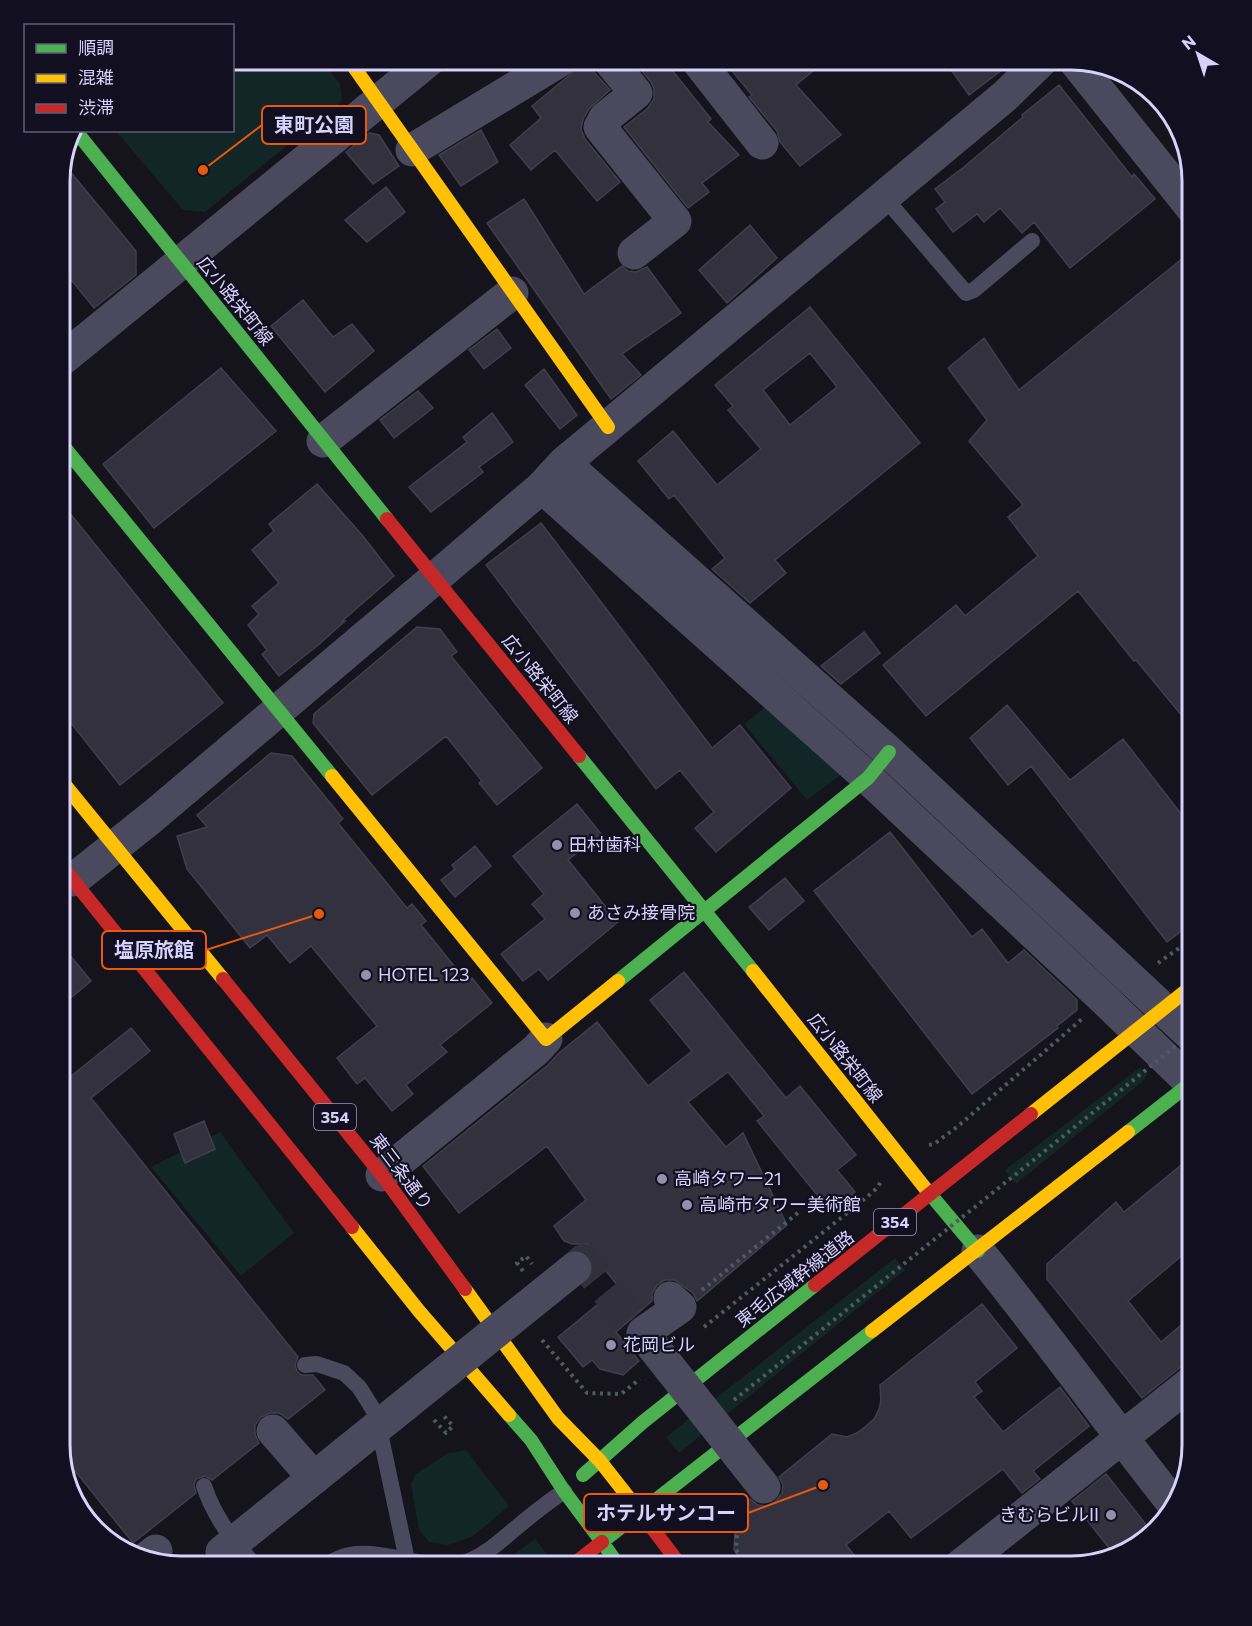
<svg xmlns="http://www.w3.org/2000/svg" width="1252" height="1626" font-family="Commissioner,'Noto Sans JP',sans-serif">
<style>
.green{fill:#132627}
.building{fill:#33313e;stroke:#413e4f;stroke-width:1.5;fill-rule:evenodd}
.lines{fill:none;stroke-linecap:round;stroke-linejoin:round}
.street-tunnel{stroke:#32303d;stroke-width:33;stroke-dasharray:33 16;stroke-linecap:butt}
.path{stroke:#4d5a64;stroke-width:4;stroke-dasharray:3 4.5;stroke-linecap:butt}
.lane{stroke:#4a495d;stroke-width:16}
.street{stroke:#4a495d;stroke-width:33}
.fast{stroke:#4caf50;stroke-width:14}
.slow{stroke:#ffc107;stroke-width:14}
.jam{stroke:#c62828;stroke-width:14}
.path-bridge{stroke:#4d5a64;stroke-width:4;stroke-dasharray:3 4.5;stroke-linecap:butt}
.street-bridge{stroke:#4a495d;stroke-width:33}
.poi-dot{fill:#938fad;stroke:#120f20;stroke-width:2}
.labels{text-anchor:middle;stroke-width:4.5;stroke-linejoin:round;paint-order:stroke}
.shield{fill:#120f20;stroke:#9c98b9;stroke-width:1.5}
.shield-label{font-size:16px;font-weight:bold;fill:#d7d2fb}
.street-label{font-size:18px;fill:#d7d2fb;stroke:#120f20}
.poi-label{font-size:18px;fill:#d7d2fb;stroke:#120f20;text-anchor:start}
.rim{fill:none;stroke:#d7d2fb;stroke-width:3}
.leader{fill:none;stroke:#e8590c;stroke-width:2}
.callout-dot{fill:#e8590c;stroke:#120f20;stroke-width:2}
.callout{fill:#120f20;stroke:#e8590c;stroke-width:2}
.callout-label{font-size:20px;text-anchor:middle;font-weight:bold;fill:#d7d2fb}
</style>
<rect width="100%" height="100%" fill="#15131c"/>
<path class="green" d="M233 60H321L340 84 342 101 205 212 183 210 116 131 232 130Z
M772 702 847 770 807 800 744 724Z
M1139 1068 1146 1069 1148 1073 1142 1082 1016 1184 1005 1170Z
M220 1132 294 1233 241 1276 151 1167Z
M895 1258 905 1270 679 1453 666 1437Z
M466 1450 509 1506 473 1536 448 1545 429 1542 419 1530 411 1484 416 1474 448 1453Z
M535 1539 551 1559 542 1566H498Z"/>
<path class="building" d="M588 60H591L594 72 610 90 589 109 583 119 581 129 585 139 620 182 597 201 555 150 531 170 510 145 541 118 532 106Z
M633 60H664L711 119 708 122 739 155 702 183 709 192 688 208 624 127 648 108 654 99V89L651 82Z
M723 60H826L796 85 841 135 800 166 780 142 777 131 749 97 752 95Z
M944 60H1015L969 95Z
M1059 85 1132 177 1134 174 1155 199 1070 268 1034 222 1022 233 1000 208 984 222 977 214 953 232 936 209 945 202 935 189 964 167 1023 117 1022 115Z
M481 130 498 162 461 186 439 155Z
M369 133 379 135 399 166 373 184 346 152Z
M63 163 136 251V275L94 308 60 266V173Z
M386 187 405 212 367 242 345 220Z
M524 199 584 294 622 266 628 271 636 272 647 267 681 313 622 354 641 375 611 399 487 223Z
M750 225 777 258 727 303 699 270Z
M1183 258 1192 273V728L1136 660 1134 661 1078 591 926 716 883 665 956 605 965 616 1038 556 1008 517 1023 505 969 441 987 420 948 368 984 338 1019 390Z
M303 300 333 337 352 324 374 351 325 392 271 326Z
M810 307 920 443 775 560 786 573 750 603 712 569 725 558 674 495 669 499 638 461 673 431 717 485 761 449 728 410 733 406 715 385ZM810 353 837 387 790 425 763 390Z
M497 329 511 348 484 369 469 350Z
M221 368 276 431 154 528 103 464Z
M544 369 577 415 560 429 525 385Z
M418 391 433 408 394 438 380 420Z
M492 413 513 442 479 467 483 472 431 512 409 487 467 442 463 437Z
M317 484 362 535 394 576 342 621H345L317 646 279 676 262 654 267 650 248 625 259 614 252 606 279 583 252 550 274 531 269 524Z
M60 501 223 703 120 785 60 709Z
M541 523 712 748 740 725 791 788 716 852 695 828 714 812 680 770 656 789 486 565Z
M417 627 440 629 457 652 451 656 542 768 497 805 479 783 482 781 446 736 372 795 313 723 314 714Z
M864 632 880 653 841 684 821 666Z
M1007 705 1070 780 1123 739 1192 828V923L1167 942 1031 766 1008 785 970 738Z
M271 753 292 756 343 819 338 823 407 908 412 904 426 921 421 925 467 982 472 978 492 1003 440 1045 447 1052 406 1085 413 1094 392 1111 365 1078 357 1084 337 1058 377 1026 311 946 290 963 267 935 250 948 187 869 177 836 207 827 197 815Z
M577 804 601 834 568 860 618 922 548 980 539 969 523 981 501 954 545 919 532 904 544 894 513 856Z
M890 832 972 937 982 929 1008 963 1024 950 1077 1000V1010L1057 1026 1058 1028 972 1094 814 891Z
M475 846 491 866 455 897 441 880 455 869 452 865Z
M785 878 804 901 769 930 749 907Z
M60 943 91 981 60 1007Z
M684 972 786 1098 800 1086 856 1155 837 1170 855 1192 831 1212 757 1121 764 1116 728 1072 688 1102 726 1147 743 1133 787 1225 697 1301 693 1293 674 1280H665L657 1285 652 1294V1301L616 1332 639 1361 623 1375 600 1369 592 1360 583 1367 558 1337 619 1287 596 1259 587 1244H572L564 1241 554 1226 586 1200 547 1146 459 1213 423 1166 548 1065 559 1053 597 1022 648 1086 692 1051 650 1000Z
M131 1028 150 1051 91 1098 298 1357 295 1365 297 1371 301 1375H313L325 1390 288 1419 279 1413H270L261 1417 255 1425V1434L259 1443 212 1480 205 1476 196 1479 194 1485 196 1493 133 1543 63 1456 60 1444V1085Z
M204 1121 215 1149 185 1163 174 1134Z
M1192 1156V1247L1128 1301 1161 1342 1192 1316V1358L1142 1398 1047 1279V1264L1116 1202 1124 1212Z
M982 1304 1017 1348 975 1382 982 1391 974 1397 1003 1432 1060 1387 1089 1426 1033 1471 1040 1479 1022 1493 1003 1469 911 1538 889 1511 846 1545 863 1566H746L734 1550 736 1515 746 1503 750 1499 758 1505 766 1506 775 1502 782 1493 783 1485 779 1477 832 1434 847 1437 857 1433 865 1427 874 1419 879 1409 881 1401 880 1385Z
M1106 1474 1151 1531 1138 1546 1113 1553 1072 1501Z"/>
<g class="lines">
<path class="street-tunnel" d="M575 1268 583 1261 654 1348"/>
<path class="path" d="M1158 963 1192 939
M929 1145 934 1144 957 1127 1082 1019
M523 1271 517 1263 526 1256 532 1264
M702 1290 799 1212
M704 1327 861 1202 876 1189 881 1182
M542 1340 587 1393 621 1394 640 1379
M434 1420 446 1433 453 1426 442 1414
M746 1508 738 1518 736 1550 748 1566"/>
<path class="lane" d="M884 197 966 293 974 290 1032 241
M305 1365 317 1364 344 1373 359 1387 376 1414 407 1560
M204 1486C215 1519 233 1540 255 1566
M326 1566C364 1534 423 1576 466 1562 485 1556 501 1540 516 1528 531 1515 547 1503 564 1491"/>
<path class="street" d="M609 60 636 93 605 118 600 127 675 221 634 253
M697 60 762 143
M1074 60 1192 208
M412 150 561 60
M60 361 429 60
M323 441 512 293
M564 463 889 752 1192 1036
M542 487 868 778 1105 1000 1192 1084
M73 880 152 817 435 578 542 487 564 463 1005 96 1042 60
M382 1175 536 1050 546 1039
M978 1251C1046 1334 1108 1422 1175 1506
M643 1333 680 1307 670 1298
M273 1431 314 1478
M148 1557 156 1551
M960 1566 1192 1382"/>
<path class="fast" d="M75 130 387 519
M60 442 332 776
M579 756 753 971
M618 981 868 778 889 752
M1128 1132 1192 1082
M925 1188 978 1251
M509 1415 531 1440 564 1491 602 1542 872 1331
M583 1475 643 1422 815 1285
M602 1542 619 1566"/>
<path class="slow" d="M349 60 608 427
M332 776 546 1039 618 981
M60 779 223 979
M753 971 925 1188
M1031 1114 1192 986
M352 1227 419 1311 509 1415
M465 1289 558 1418 600 1461 640 1512
M872 1331 1128 1132"/>
<path class="jam" d="M387 519 579 756
M60 864 352 1227
M223 979 382 1175 465 1289
M815 1285 1031 1114
M640 1512 681 1566
M571 1566 602 1542"/>
<path class="path-bridge" d="M734 1400 1192 1033"/>
<path class="street-bridge" d="M654 1348 764 1487
M222 1552 575 1268"/>
</g>
<g class="poi-dot">
<circle cx="557" cy="845" r="6"/>
<circle cx="575" cy="913" r="6"/>
<circle cx="366" cy="975" r="6"/>
<circle cx="662" cy="1179" r="6"/>
<circle cx="687" cy="1205" r="6"/>
<circle cx="611" cy="1345" r="6"/>
<circle cx="1111" cy="1515" r="6"/>
</g>
<g class="labels">
<g class="shield">
<rect x="314" y="1104" width="42" height="26" rx="4.5"/>
<rect x="874" y="1209" width="42" height="26" rx="4.5"/>
</g>
<g class="shield-label">
<text x="335" y="1123">354</text>
<text x="895" y="1228">354</text>
</g>
<g class="street-label">
<text transform="translate(235 301) rotate(51)" y="6">広小路栄町線</text>
<text transform="translate(540 679) rotate(51)" y="6">広小路栄町線</text>
<text transform="translate(845 1058) rotate(52)" y="6">広小路栄町線</text>
<text transform="translate(401 1172) rotate(53)" y="6">東三条通り</text>
<text transform="translate(795 1279) rotate(-38)" y="6">東毛広域幹線道路</text>
</g>
<g class="poi-label">
<text x="569" y="851">田村歯科</text>
<text x="587" y="919">あさみ接骨院</text>
<text x="378" y="981">HOTEL 123</text>
<text x="674" y="1185">高崎タワー21</text>
<text x="699" y="1211">高崎市タワー美術館</text>
<text x="623" y="1351">花岡ビル</text>
<text x="1099" y="1521" text-anchor="end">きむらビルII</text>
</g>
</g>
<path d="M0 0H1252V1626H0ZM181 70H1071A111 111 0 0 1 1182 181V1445A111 111 0 0 1 1071 1556H181A111 111 0 0 1 70 1445V181A111 111 0 0 1 181 70Z" fill="#120f20" fill-rule="evenodd"/>
<path class="rim" d="M181 70H1071A111 111 0 0 1 1182 181V1445A111 111 0 0 1 1071 1556H181A111 111 0 0 1 70 1445V181A111 111 0 0 1 181 70Z"/>
<path class="leader" d="M203 170L262 125M319 914L206 950M823 1485L748 1513"/>
<g class="callout-dot">
<circle cx="203" cy="170" r="6"/>
<circle cx="319" cy="914" r="6"/>
<circle cx="823" cy="1485" r="6"/>
</g>
<g class="callout">
<rect x="262" y="106" width="104" height="38" rx="6"/>
<rect x="102" y="931" width="104" height="38" rx="6"/>
<rect x="584" y="1494" width="164" height="38" rx="6"/>
</g>
<g class="callout-label">
<text x="314" y="132">東町公園</text>
<text x="154" y="957">塩原旅館</text>
<text x="666" y="1520">ホテルサンコー</text>
</g>
<rect x="24" y="24" width="210" height="108" fill="#120f20" stroke="#615d78" stroke-width="1.5"/>
<rect x="36" y="44" width="30" height="9" fill="#4caf50" stroke="#615d78" stroke-width="1.5"/>
<text x="78" y="54" font-size="18" fill="#d7d2fb">順調</text>
<rect x="36" y="74" width="30" height="9" fill="#ffc107" stroke="#615d78" stroke-width="1.5"/>
<text x="78" y="84" font-size="18" fill="#d7d2fb">混雑</text>
<rect x="36" y="104" width="30" height="9" fill="#c62828" stroke="#615d78" stroke-width="1.5"/>
<text x="78" y="114" font-size="18" fill="#d7d2fb">渋滞</text>
<g transform="translate(1198 54) rotate(321)" stroke="#120f20" stroke-width="4.5" paint-order="stroke">
<path d="M0-4.5L10 22L0 15L-10 22Z" fill="#d7d2fb"/>
<text y="-9" font-size="16" font-weight="bold" text-anchor="middle" fill="#d7d2fb">N</text>
</g>
</svg>
